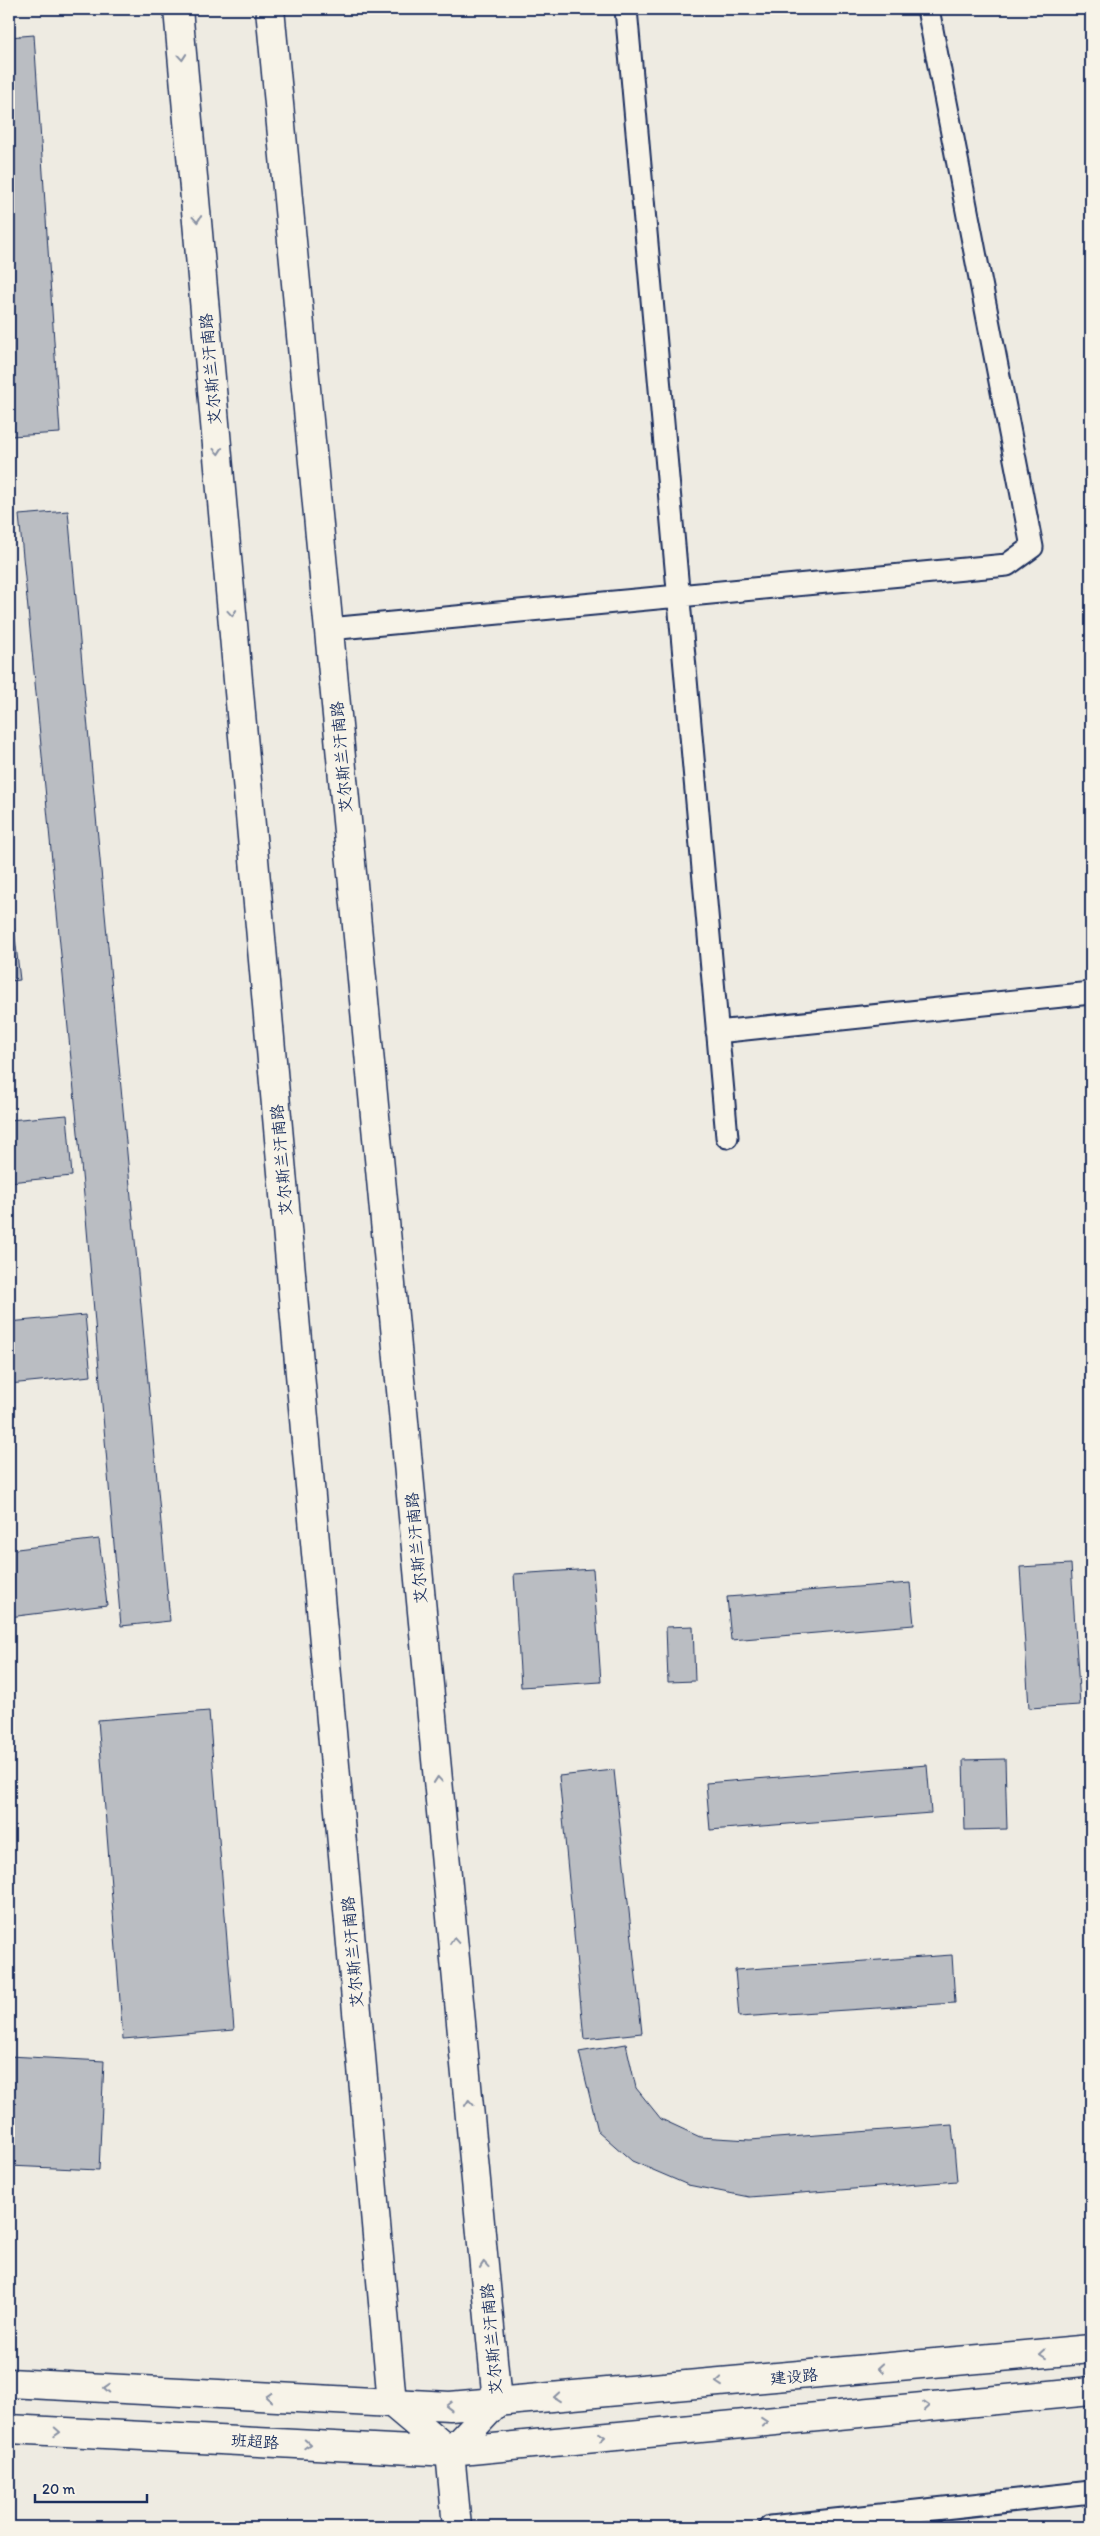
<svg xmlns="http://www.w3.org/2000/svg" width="1100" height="2536" font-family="Itim,'LXGW WenKai TC',sans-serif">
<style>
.built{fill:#deddd8}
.building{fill:#babdc2;stroke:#1b2f5e}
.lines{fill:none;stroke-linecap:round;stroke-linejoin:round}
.service-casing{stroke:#1b2f5e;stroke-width:25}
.tertiary-casing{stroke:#1b2f5e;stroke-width:31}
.secondary-casing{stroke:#1b2f5e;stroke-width:31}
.service{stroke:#f7f3e8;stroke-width:21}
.tertiary{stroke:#f7f3e8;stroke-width:28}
.secondary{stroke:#f7f3e8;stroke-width:28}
.oneway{stroke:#8991a3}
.labels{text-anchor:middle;stroke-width:4;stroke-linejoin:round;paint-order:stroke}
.street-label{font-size:16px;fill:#1b2f5e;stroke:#f7f3e8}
</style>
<rect width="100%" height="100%" fill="#eeebe2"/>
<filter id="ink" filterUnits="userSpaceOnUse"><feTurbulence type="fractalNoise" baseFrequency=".02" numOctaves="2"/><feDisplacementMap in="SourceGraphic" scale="10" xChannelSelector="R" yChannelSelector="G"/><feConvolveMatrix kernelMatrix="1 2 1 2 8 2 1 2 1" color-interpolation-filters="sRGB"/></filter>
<g filter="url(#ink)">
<path class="built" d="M1091 2521V2527H1008Z"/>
<path class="building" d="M34 35 60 433 11 436 9 37Z
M68 511 170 1621 121 1626 85 1206 19 515Z
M14 928 20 980 9 981V929Z
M67 1115 72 1176 9 1182V1120Z
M85 1315 91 1376 9 1384V1322Z
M99 1539 107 1605 9 1617V1550Z
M1071 1564 1080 1705 1029 1708 1020 1567Z
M593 1569 601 1682 521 1687 514 1574Z
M910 1583 914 1625 731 1640 727 1597Z
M693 1626 695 1681 668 1682 666 1627Z
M209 1711 234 2030 123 2039 98 1720Z
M1005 1759 1007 1829 965 1830 963 1760Z
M927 1765 931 1813 710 1830 706 1783Z
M614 1770 642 2033 584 2039 559 1776Z
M952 1955 955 2003 739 2017 735 1970Z
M626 2044 636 2088 661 2119 700 2137 750 2140 952 2125 957 2181 749 2197 688 2185 632 2161 598 2131 579 2052Z
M9 2056 104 2061 99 2170 9 2166Z"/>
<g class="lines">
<defs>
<path id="service" d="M626 9 727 1137
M329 629 1007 565 1032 547 928 9
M717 1032 1091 993
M770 2527 1091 2492"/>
<path id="tertiary" d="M9 2383 450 2406 1091 2349
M9 2429 450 2452 1091 2391"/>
<path id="secondary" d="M178 9 392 2403 450 2452
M270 9 497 2402 450 2452
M450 2452 457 2527"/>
</defs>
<use href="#service" class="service-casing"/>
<use href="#tertiary" class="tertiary-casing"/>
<use href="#secondary" class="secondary-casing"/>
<use href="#service" class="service"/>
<use href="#tertiary" class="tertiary"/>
<use href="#secondary" class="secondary"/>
</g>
<defs><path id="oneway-chevron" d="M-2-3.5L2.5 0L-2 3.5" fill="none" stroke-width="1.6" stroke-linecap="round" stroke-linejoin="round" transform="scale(1.25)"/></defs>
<g class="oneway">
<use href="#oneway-chevron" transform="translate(182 57) rotate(85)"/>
<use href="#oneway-chevron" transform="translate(197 219) rotate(85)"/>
<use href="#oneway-chevron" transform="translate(218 451) rotate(85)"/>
<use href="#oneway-chevron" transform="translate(232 613) rotate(85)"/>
<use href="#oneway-chevron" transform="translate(438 1780) rotate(-95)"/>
<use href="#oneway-chevron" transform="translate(454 1941) rotate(-95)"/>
<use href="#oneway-chevron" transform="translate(469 2103) rotate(-95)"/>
<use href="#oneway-chevron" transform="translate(484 2265) rotate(-95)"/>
<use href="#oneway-chevron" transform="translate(1043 2354) rotate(175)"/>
<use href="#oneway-chevron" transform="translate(881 2368) rotate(175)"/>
<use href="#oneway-chevron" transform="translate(719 2382) rotate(175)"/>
<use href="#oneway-chevron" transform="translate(107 2388) rotate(-177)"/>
<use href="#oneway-chevron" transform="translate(269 2397) rotate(-177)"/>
<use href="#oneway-chevron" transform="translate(557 2397) rotate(175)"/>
<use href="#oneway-chevron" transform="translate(449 2406) rotate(179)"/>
<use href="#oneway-chevron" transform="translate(926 2406) rotate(-5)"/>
<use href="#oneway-chevron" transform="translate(764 2422) rotate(-5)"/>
<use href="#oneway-chevron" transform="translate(57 2432) rotate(3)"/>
<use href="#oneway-chevron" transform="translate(602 2437) rotate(-5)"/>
<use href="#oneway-chevron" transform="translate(307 2444) rotate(3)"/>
</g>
</g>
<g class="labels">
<g class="street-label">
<text transform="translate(210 369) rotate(-95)" y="6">艾尔斯兰汗南路</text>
<text transform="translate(341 757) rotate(-95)" y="6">艾尔斯兰汗南路</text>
<text transform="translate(281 1160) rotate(-95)" y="6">艾尔斯兰汗南路</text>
<text transform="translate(416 1548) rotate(-95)" y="6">艾尔斯兰汗南路</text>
<text transform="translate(352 1952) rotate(-95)" y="6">艾尔斯兰汗南路</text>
<text transform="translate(491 2339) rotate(-95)" y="6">艾尔斯兰汗南路</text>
<text transform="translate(794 2376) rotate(-5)" y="6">建设路</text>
<text transform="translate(255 2441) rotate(3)" y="6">班超路</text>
</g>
</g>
<rect width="1100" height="2536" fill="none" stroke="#f7f3e8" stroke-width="30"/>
<rect x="15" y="15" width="1070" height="2506" fill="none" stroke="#1b2f5e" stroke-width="2" filter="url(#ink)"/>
<path d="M35 2494v8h112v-8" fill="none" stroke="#1b2f5e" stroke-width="2.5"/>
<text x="42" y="2494" font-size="15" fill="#1b2f5e" stroke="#f7f3e8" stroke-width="4" paint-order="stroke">20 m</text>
</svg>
